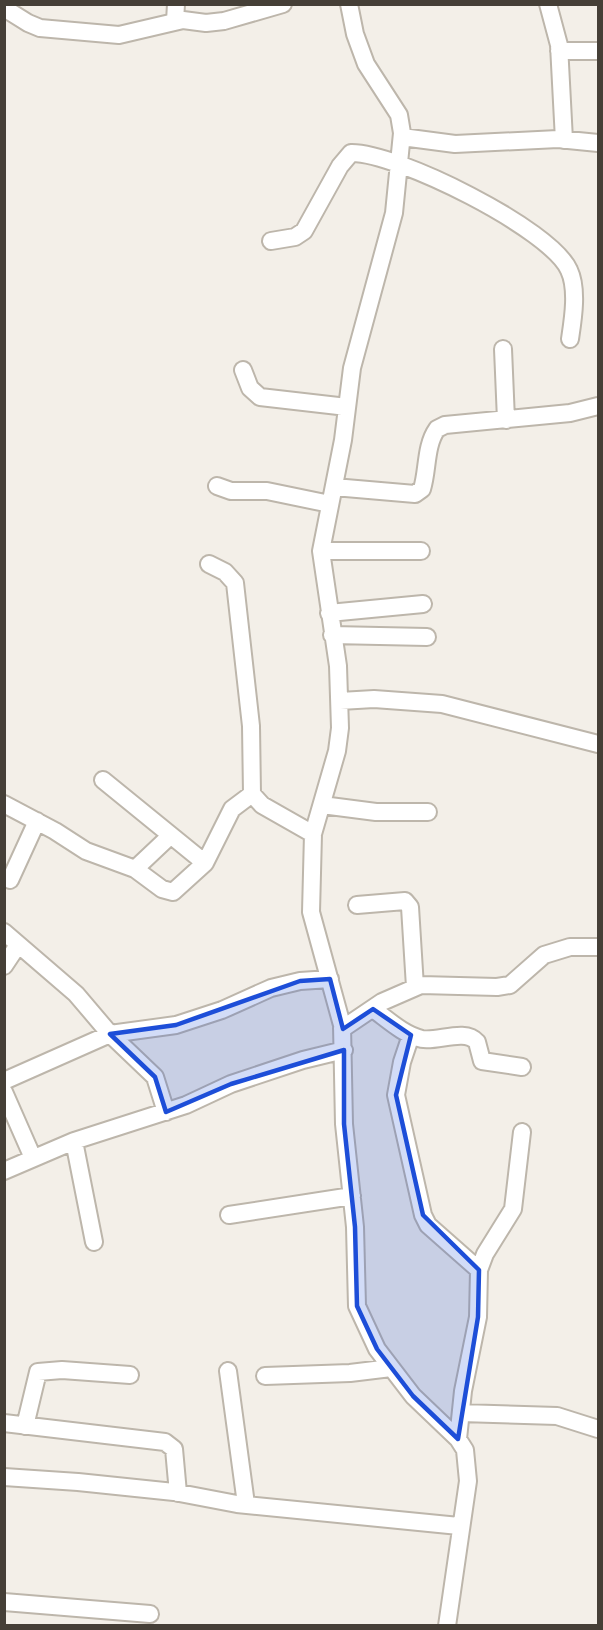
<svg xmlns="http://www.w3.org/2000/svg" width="603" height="1630" font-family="'Archivo Narrow',sans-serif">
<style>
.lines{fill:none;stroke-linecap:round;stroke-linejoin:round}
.minor-casing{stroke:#bdb6ab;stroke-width:20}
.minor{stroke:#fff;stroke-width:16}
.marked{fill:#1d4ed8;fill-opacity:0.2;stroke:#1d4ed8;stroke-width:4.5;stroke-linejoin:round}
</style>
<rect width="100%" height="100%" fill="#f3efe8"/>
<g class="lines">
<defs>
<path id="minor" d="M349 4 355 34 366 64 399 115 402 133 394 213 352 368 343 440 321 551 338 666 340 728 337 751 313 834 311 912 342 1025 344 1124 355 1227 357 1306 377 1349 413 1396 458 1439 465 1450 468 1481 447 1626
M548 4 559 45 564 140
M4 8 28 23 40 28 119 35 183 20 206 23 224 21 283 4
M175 21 176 4
M559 51H598
M402 137 455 144 558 139 598 143
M271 241 295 237 304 231 340 166 351 153C396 152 551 229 569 270 578 289 573 319 570 339
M503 349 506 420
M243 370 250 388 260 397 347 407
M217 486 231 491H267L330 504
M334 487 415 494 422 489C428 470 425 446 437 429L445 425 570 413 598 406
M321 551H421
M209 564 225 572 235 583 251 726 252 794 262 805 313 834
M329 613 423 604
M332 635 427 637
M340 701 374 699 442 704 598 744
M103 780 205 863
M4 804 55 831 86 851 135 869 162 889 173 892 205 863 232 809 252 794
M322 805 376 812H428
M135 869 170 836
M10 880 37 821
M357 905 405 901 410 907 415 987
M4 932 76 994 110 1034 155 1077 166 1112
M4 966 18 945
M373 1009C387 1019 404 1035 422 1039 438 1042 465 1028 477 1042L482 1061 522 1067
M342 1029 382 1002 421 985 497 987 510 985 544 955 570 947H598
M411 1035 402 1062 396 1095 423 1215 428 1225 479 1270
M4 1081 110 1034 176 1025 222 1010 271 988 300 981 330 979
M4 1092 33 1158
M74 1141 94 1242
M4 1171 74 1141 186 1105 231 1084 303 1060 344 1050
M229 1215 352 1196
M228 1371 246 1504
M265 1376 350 1373 391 1368
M461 1413 557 1416 598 1429
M4 1423 165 1442 174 1449 178 1493
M25 1426 38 1372 62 1370 130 1375
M458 1439 463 1391 478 1317 479 1270 485 1254 513 1209 522 1132
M4 1477 78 1482 174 1492 237 1504 459 1526
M4 1602 150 1614"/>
</defs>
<use href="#minor" class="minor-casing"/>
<use href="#minor" class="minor"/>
</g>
<path class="marked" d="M330 979 343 1029 373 1009 411 1035 396 1095 423 1215 479 1270 478 1317 458 1439 413 1396 377 1349 357 1306 355 1227 344 1124V1050L231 1084 166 1112 155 1077 110 1034 176 1025 300 981Z"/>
<rect width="603" height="1630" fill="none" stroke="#453f37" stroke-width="12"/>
</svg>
